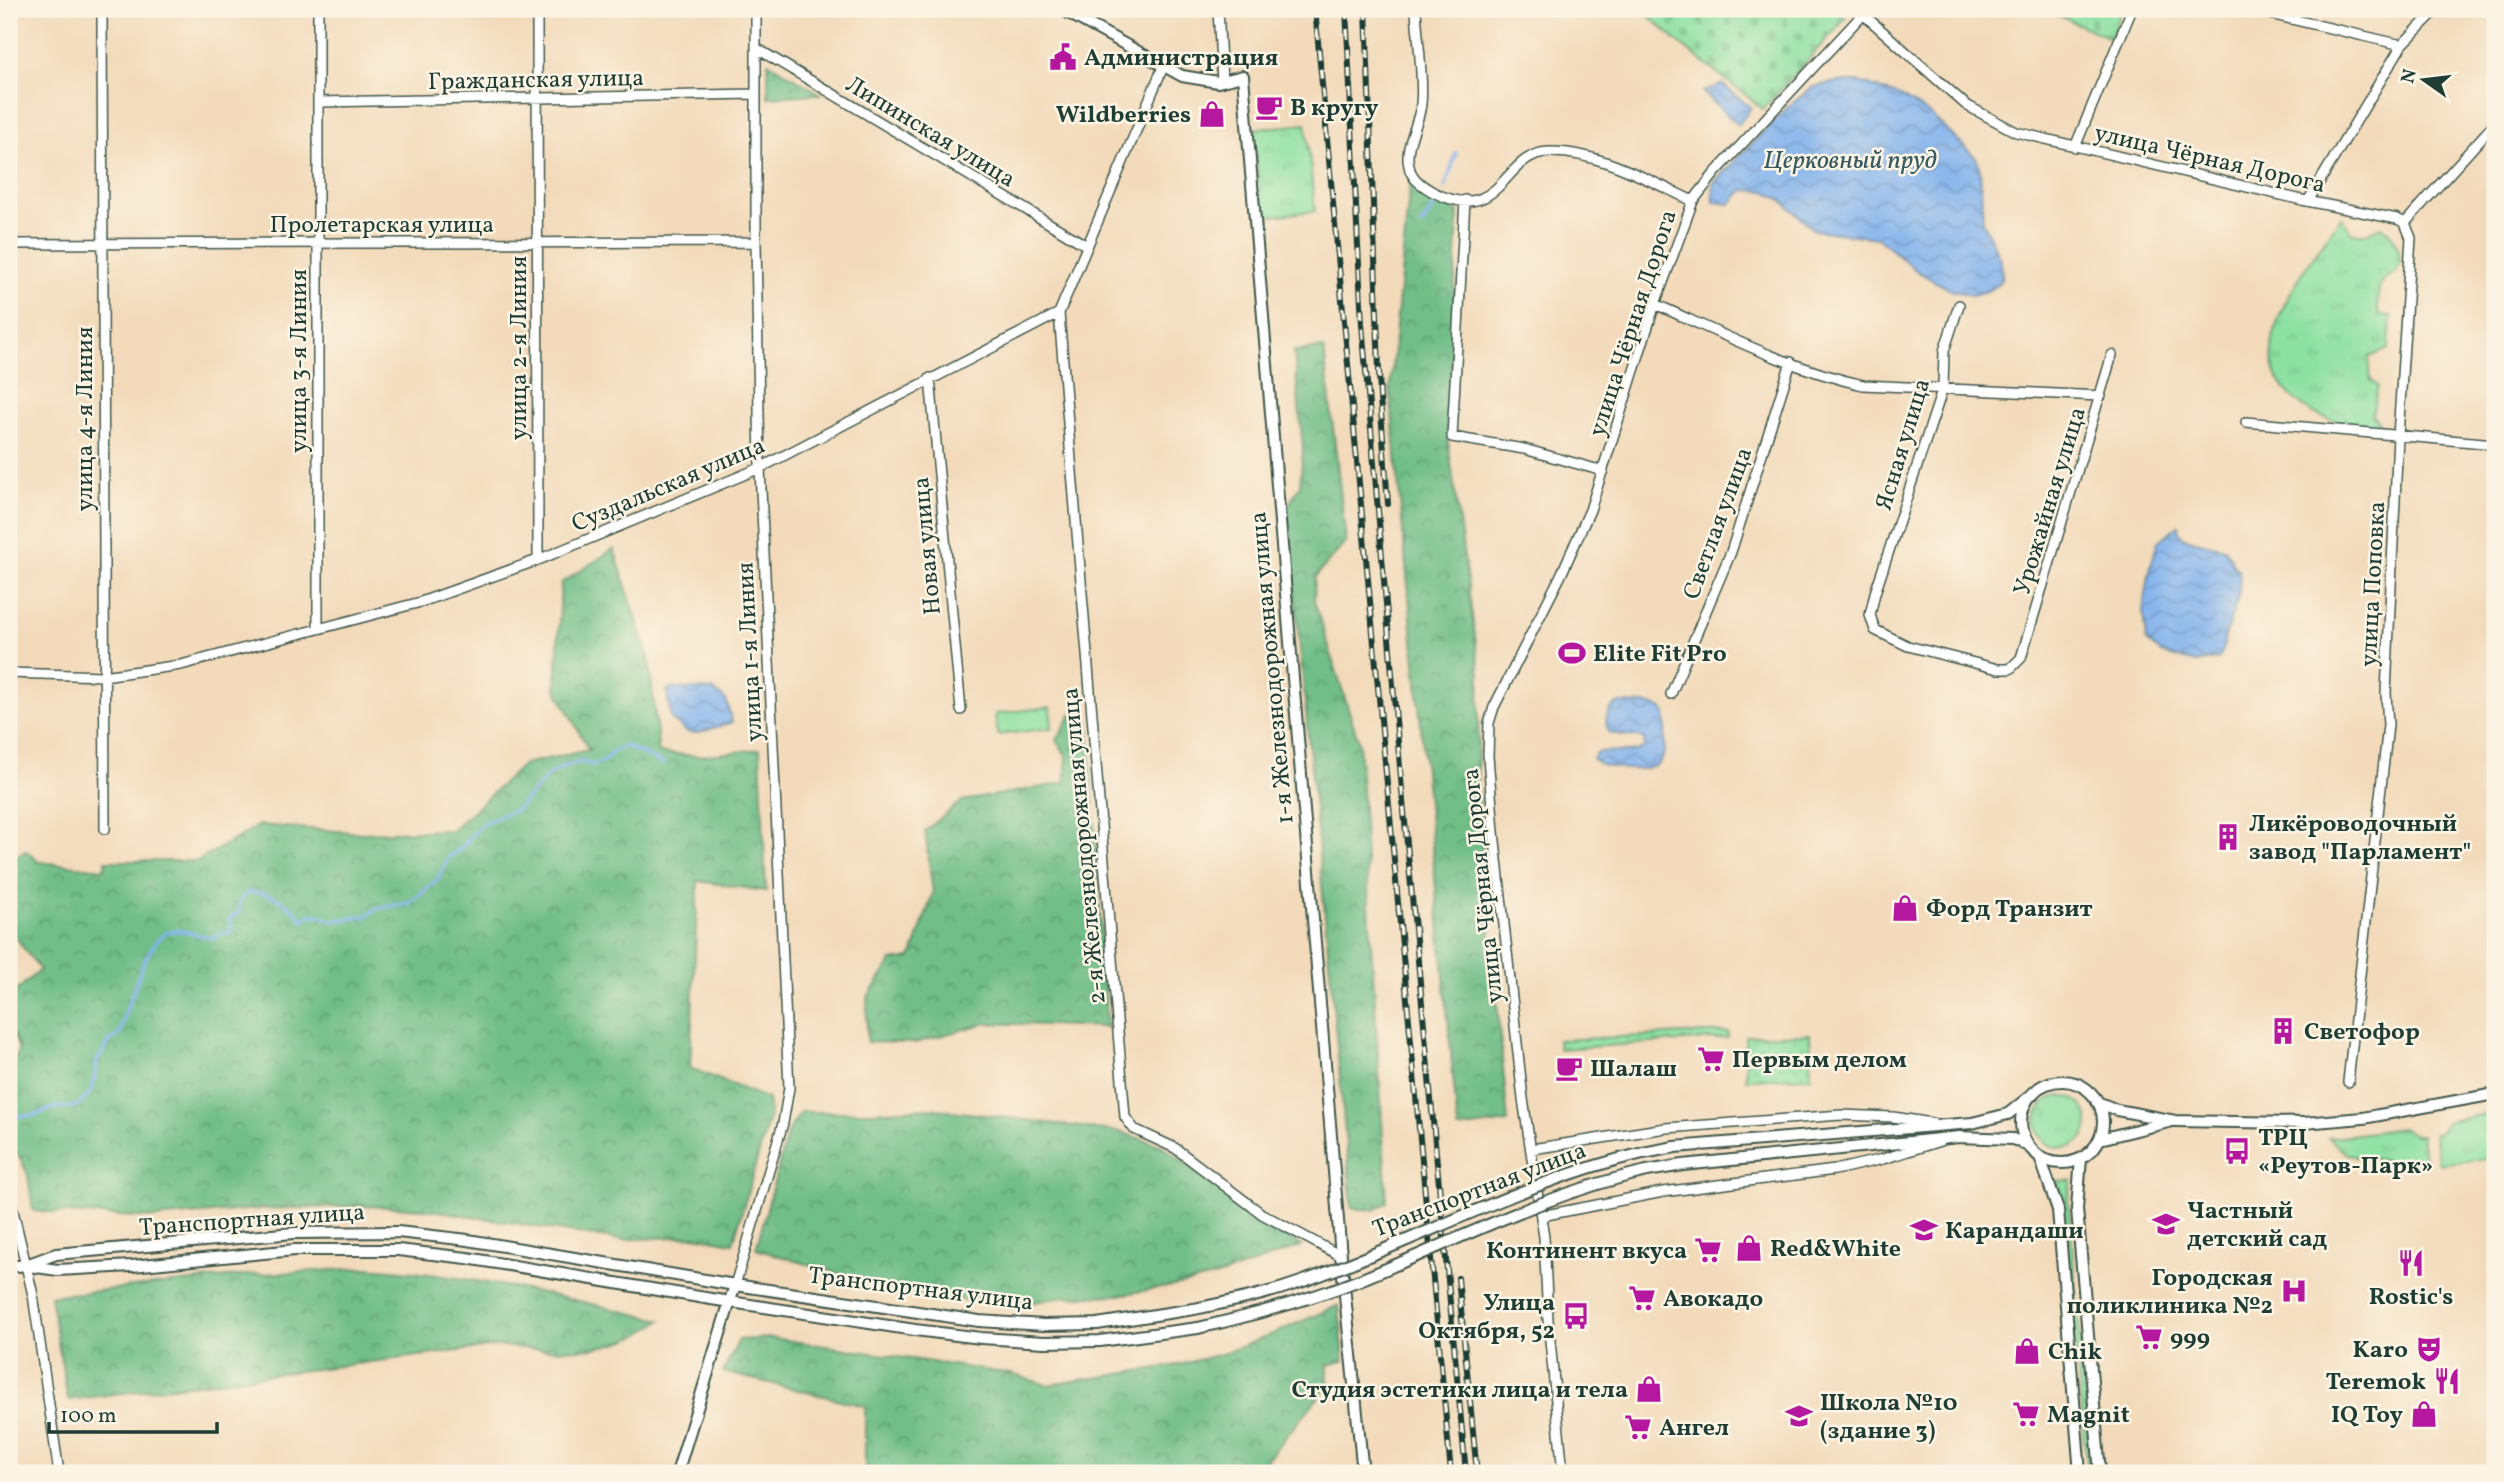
<svg xmlns="http://www.w3.org/2000/svg" width="2504" height="1482" font-family="Vollkorn,serif">
<style>
.grass{fill:url(#grass-tufts);stroke:#568e6b;stroke-width:2}
.forest{fill:url(#forest-crowns);stroke:#487e5e;stroke-width:2}
.cemetery{fill:url(#cemetery-stones);stroke:#568e6b;stroke-width:2}
.park{fill:url(#park-dots);stroke:#568e6b;stroke-width:2}
.pitch{fill:#8ce0a2;stroke:#568e6b;stroke-width:2}
.water{fill:url(#water-waves);stroke:#507890;stroke-width:2}
.lines{fill:none;stroke-linecap:round;stroke-linejoin:round}
.stream{stroke:#82b2ed;stroke-width:3.5}
.minor-casing{stroke:#3f5548;stroke-width:12}
.tertiary-casing{stroke:#3f5548;stroke-width:14}
.minor{stroke:#fff;stroke-width:9}
.tertiary{stroke:#fff;stroke-width:10}
.rail-casing{stroke:#1f3d34;stroke-width:6}
.rail{stroke:#fcf5e5;stroke-width:3.5;stroke-dasharray:10;stroke-linecap:butt}
.tertiary-bridge-casing{stroke:#3f5548;stroke-width:14;stroke-linecap:butt}
.tertiary-bridge{stroke:#fff;stroke-width:10}
.labels{text-anchor:middle;stroke-width:5;stroke-linejoin:round;paint-order:stroke}
.poi-label{font-size:24px;font-weight:bold;fill:#1f3d34;stroke:#fcf5e5;text-anchor:start}
.street-label{font-size:24px;fill:#1f3d34;stroke:#fcf5e5}
.water-label{font-size:26px;font-style:italic;fill:#385a62;stroke:#fcf5e5}
</style>
<defs>
<pattern id="grass-tufts" width="24" height="20" patternUnits="userSpaceOnUse" patternTransform="scale(1.75)"><rect width="24" height="20" fill="#8ce0a2"/><path d="M3 7l-1-3M5 7V3M7 7l1-3M15 17l-1-3M17 17v-4M19 17l1-3" fill="none" stroke="#78c18c"/></pattern>
<pattern id="forest-crowns" width="20" height="18" patternUnits="userSpaceOnUse" patternTransform="scale(1.75)"><rect width="20" height="18" fill="#71be88"/><path d="M2 6a3 3 0 1 1 6 0M12 15a3 3 0 1 1 6 0" fill="none" stroke="#5c9c70"/></pattern>
<pattern id="cemetery-stones" width="16" height="16" patternUnits="userSpaceOnUse" patternTransform="scale(1.75)"><rect width="16" height="16" fill="#8ce0a2"/><path d="M2 7V4a2 2 0 0 1 4 0v3zM10 15v-3a2 2 0 0 1 4 0v3z" fill="#78c18c"/></pattern>
<pattern id="park-dots" width="8" height="8" patternUnits="userSpaceOnUse" patternTransform="scale(1.75)"><rect width="8" height="8" fill="#8ce0a2"/><path d="M2 2h.1M6 6h.1" fill="none" stroke="#78c18c" stroke-width="1.8" stroke-linecap="round"/></pattern>
<pattern id="water-waves" width="16" height="10" patternUnits="userSpaceOnUse" patternTransform="scale(1.75)"><rect width="16" height="10" fill="#82b2ed"/><path d="M0 5q4-4 8 0t8 0" fill="none" stroke="#6a92c1"/></pattern>
</defs>
<rect width="100%" height="100%" fill="#fcf5e5"/>
<filter id="ink" filterUnits="userSpaceOnUse"><feTurbulence type="fractalNoise" baseFrequency=".0143" numOctaves="2"/><feDisplacementMap in="SourceGraphic" scale="14" xChannelSelector="R" yChannelSelector="G"/><feConvolveMatrix kernelMatrix="1 2 1 2 8 2 1 2 1" color-interpolation-filters="sRGB"/></filter>
<filter id="wash" filterUnits="userSpaceOnUse"><feTurbulence type="fractalNoise" baseFrequency=".00686" numOctaves="4" result="noise"/><feDisplacementMap in="SourceGraphic" scale="28" xChannelSelector="R" yChannelSelector="G"/><feGaussianBlur stdDeviation="1.57" result="paint"/><feColorMatrix in="noise" values="0 0 0 0 0 0 0 0 0 0 0 0 0 0 0 0 0 1.4 0 .05"/><feComposite in="paint" operator="in"/></filter>
<g filter="url(#wash)">
<rect width="100%" height="100%" fill="#f2daba"/>
<path class="grass" d="M1306 124 1315 211 1262 217 1253 129Z
M2341 217 2352 233 2366 234 2380 227C2395 231 2404 255 2397 270 2393 276 2383 279 2380 286 2377 294 2377 307 2379 315L2391 316 2389 349 2369 357 2371 381 2378 386 2372 415 2386 430C2365 426 2342 424 2323 417 2307 411 2295 402 2284 388 2244 338 2313 260 2341 217Z
M2036 1122a26 26 0 1 1 52 0a26 26 0 1 1-52 0Z
M2495 1112V1158L2439 1164 2434 1134 2440 1133 2446 1122Z
M2403 1128 2415 1135H2421L2425 1165 2419 1166 2348 1155 2328 1138Z
M2071 1180 2068 1199 2092 1473H2087L2062 1199 2057 1181Z"/>
<path class="forest" d="M768 62 821 94 768 97Z
M1410 183 1458 212 1448 442 1480 673 1477 786 1508 1122 1458 1129 1390 390Z
M1324 348 1346 542 1315 577 1314 600 1359 743 1387 1202 1374 1210 1352 1208 1287 508 1300 485 1303 450 1294 351Z
M614 549 649 658 659 753 699 756 760 749 766 891 698 881 690 1068 768 1099 770 1115 733 1243 695 1236 620 1240 425 1209 372 1206 257 1209 154 1218 33 1211 28 1175 21 1159 9 1142V1077L19 1048 9 1026V997L40 970 9 928V859L26 851 39 862 104 869 106 861H198L259 825 363 833 452 830 524 764 589 750 556 689 561 583Z
M1071 715 1088 717 1107 1027 986 1023 915 1043 867 1042V998L892 961 911 958 933 893 925 831 962 801 1065 783 1067 757 1057 740Z
M928 1108 1121 1132 1162 1146 1262 1220 1301 1246 1221 1275 1179 1285 1119 1295 1063 1297 1029 1303H983L895 1290 756 1249 788 1131 801 1112H873Z
M366 1268C466 1274 563 1297 661 1320 616 1358 553 1350 498 1346L68 1400 50 1296 247 1275Z
M1339 1305 1344 1361 1328 1365V1386L1256 1473H865V1406L723 1372 739 1340 772 1338 1011 1374 1047 1385 1178 1365 1222 1354 1266 1337Z"/>
<path class="cemetery" d="M1641 9H1836L1846 18 1763 109 1679 43Z
M2043 9H2122L2110 38Z"/>
<path class="park" d="M1728 1032V1038L1559 1049 1558 1040Z
M1810 1034 1811 1077 1746 1079 1745 1036Z"/>
<path class="pitch" d="M1050 707 1052 728 998 735 995 714Z"/>
<path class="water" d="M1837 82H1860L1900 96 1930 114 1976 158 1980 170 1983 222 2001 262 2002 276 1998 284 1987 291 1972 295 1951 290 1918 272 1878 238 1814 230 1783 201 1765 191 1743 190 1730 204 1714 202 1713 183 1790 105 1813 87Z
M1722 84 1751 108 1738 125 1703 92Z
M2179 525V533L2184 538 2224 548 2231 559 2233 566 2239 570C2242 600 2232 610 2225 637 2223 645 2224 650 2219 658L2196 663 2161 653 2146 640 2143 611 2150 570 2158 541Z
M674 688 713 690 726 700 732 722 698 733 687 732 671 719 667 690Z
M1619 703C1631 704 1661 701 1665 714 1667 720 1665 730 1665 736 1664 745 1666 756 1659 763 1650 774 1601 769 1593 759L1596 753C1612 748 1630 757 1644 747L1645 740 1639 737 1609 733C1603 720 1607 709 1619 703Z"/>
<g class="lines">
<path class="stream" d="M1445 188 1456 153
M1422 225 1437 203
M11 1117 35 1115 56 1107 68 1108 79 1105 88 1096 93 1086 97 1061 110 1041 120 1034 126 1011 144 961 156 941 166 933 177 930 213 938 223 932 230 934 232 928 229 919 239 912 240 901 248 892C269 892 291 902 303 921L309 915H318L332 921 367 916 377 908 410 903 438 879 448 858 458 851 483 823 517 809 549 775 559 769 570 764 583 762 594 765 605 760 613 752 624 746C638 750 650 759 664 764"/>
</g>
</g>
<g filter="url(#ink)">
<g class="lines">
<defs>
<path id="minor" d="M102 9 105 829
M318 9V629
M537 9 538 560
M1218 9 1222 81
M1416 9C1417 36 1424 78 1421 104 1419 125 1404 145 1409 166 1411 179 1423 186 1433 192 1502 227 1503 153 1548 152 1596 150 1650 181 1693 201
M2249 9 2402 45
M756 48 1087 246
M318 102 756 94
M2075 147 2132 9
M1465 200 1452 437 1524 449 1603 471
M2308 201 2402 45 2437 9
M2405 223 2495 123
M9 244 756 242
M1655 304C1722 334 1791 369 1863 385L2101 396
M1959 305 1944 351 1943 388 1875 593 1870 615 1875 630 1908 646 1998 669H2010L2021 658 2112 355
M1059 313 1125 1117 1134 1129 1175 1148 1262 1214 1341 1256
M930 378 961 710
M2246 422 2495 444
M9 673 103 676 181 665 421 602 538 560 760 468 1059 313 1163 67
M1671 694 1731 552 1791 362
M2348 1082 2388 725 2386 693 2398 436 2411 238 2405 223
M1532 1149 1666 1128 1841 1115 1893 1117 1932 1123
M9 1194 33 1295 59 1473
M1541 1216 1663 1192 1835 1170 1883 1159 1940 1141
M735 1285 783 1123 789 1088 760 468 756 242V9
M1563 1473 1548 1320 1544 1237 1523 1099 1494 832 1488 756 1489 723 1494 707 1561 575 1590 510 1655 304 1693 201 1715 173 1863 14 1966 105 2016 132 2302 200 2397 219 2405 223"/>
<path id="tertiary" d="M1061 9 1182 76 1218 82 1243 76 1341 1256 1363 1473
M2021 1122a41 41 0 1 1 82 0a41 41 0 1 1-82 0Z
M2097 1102 2117 1110 2175 1121 2304 1123 2363 1118 2495 1094
M2100 1139 2169 1122
M1643 1153 1675 1147 1972 1123 2008 1114 2033 1094
M2040 1157 2058 1210 2080 1473
M2081 1158 2077 1209 2100 1473
M1647 1171 1683 1165 1959 1137 2013 1139 2030 1147
M29 1266 58 1270 132 1266 295 1250H398L467 1258 711 1299 915 1330 981 1338 1044 1342 1100 1341 1198 1328
M9 1267 26 1265 56 1254 294 1233 398 1232 468 1240 735 1285 979 1321 1044 1325 1097 1324 1194 1309
M677 1473 735 1285"/>
</defs>
<use href="#minor" class="minor-casing"/>
<use href="#tertiary" class="tertiary-casing"/>
<use href="#minor" class="minor"/>
<use href="#tertiary" class="tertiary"/>
<defs>
<path id="rail" d="M1315 9 1451 1473
M1346 9 1362 324 1402 790 1466 1473
M1366 9 1380 398 1388 504
M1458 1278 1477 1473"/>
</defs>
<use href="#rail" class="rail-casing"/>
<use href="#rail" class="rail"/>
<defs>
<path id="tertiary-bridge" d="M1194 1309C1229 1302 1264 1295 1298 1283 1415 1243 1522 1181 1643 1153
M1198 1328C1254 1315 1309 1300 1362 1279 1456 1241 1547 1193 1647 1171"/>
</defs>
<use href="#tertiary-bridge" class="tertiary-bridge-casing"/>
<use href="#tertiary-bridge" class="tertiary-bridge"/>
</g>
</g>
<defs>
<symbol id="civic-bare" viewBox="-9 -9 18 18"><path d="M-.6-6.5H3V-4.5H.6V-3L4-1V1h2V6H-6V1h2V-1L-.6-3ZM-1.2 2.5V6h2.4V2.5Z" fill="#b5179e" stroke="#fcf5e5" stroke-width="2.5" paint-order="stroke"/></symbol>
<symbol id="cafe-bare" viewBox="-9 -9 18 18"><path d="M-5.5-4.5H6V0H3Q3 3.5 0 3.5H-2.5Q-5.5 3.5-5.5 0ZM3-3.2v2h1.7v-2ZM-6 4.5H4V6H-6Z" fill="#b5179e" stroke="#fcf5e5" stroke-width="2.5" paint-order="stroke"/></symbol>
<symbol id="shop-bare" viewBox="-9 -9 18 18"><path d="M-5-2.5h2.3a2.7 3.5 0 0 1 5.4 0H5L5.5 6h-11ZM-1.5-2.5h3a1.5 2.3 0 0 0-3 0Z" fill="#b5179e" stroke="#fcf5e5" stroke-width="2.5" paint-order="stroke"/></symbol>
<symbol id="stadium-bare" viewBox="-9 -9 18 18"><path d="M0-5a6.5 5 0 1 0 0 10a6.5 5 0 1 0 0-10ZM-3.5-1.8h7v3.6h-7Z" fill="#b5179e" stroke="#fcf5e5" stroke-width="2.5" paint-order="stroke"/></symbol>
<symbol id="building-bare" viewBox="-9 -9 18 18"><path d="M-4-6H4V6H1V3H-1V6H-4ZM-2.5-4.3h1.7v1.8h-1.7ZM.8-4.3h1.7v1.8H.8ZM-2.5-1h1.7V.8h-1.7ZM.8-1h1.7V.8H.8Z" fill="#b5179e" stroke="#fcf5e5" stroke-width="2.5" paint-order="stroke"/></symbol>
<symbol id="supermarket-bare" viewBox="-9 -9 18 18"><path d="M-6-5.5h2.5l.6 2H6L4.5 2H-2.5L-4.4-4H-6ZM-1.5 3.2a1.3 1.3 0 1 0 .1 0ZM3 3.2a1.3 1.3 0 1 0 .1 0Z" fill="#b5179e" stroke="#fcf5e5" stroke-width="2.5" paint-order="stroke"/></symbol>
<symbol id="bus-bare" viewBox="-9 -9 18 18"><path d="M-5-6H5V4H4V6H2V4H-2V6H-4V4H-5ZM-3.5-4V0h7V-4ZM-3.5 1.2v1.5H-2V1.2ZM2 1.2v1.5H3.5V1.2Z" fill="#b5179e" stroke="#fcf5e5" stroke-width="2.5" paint-order="stroke"/></symbol>
<symbol id="school-bare" viewBox="-9 -9 18 18"><path d="M0-5L7-2L0 1L-7-2ZM-4 1L0 2.5L4 1V4Q0 6-4 4Z" fill="#b5179e" stroke="#fcf5e5" stroke-width="2.5" paint-order="stroke"/></symbol>
<symbol id="restaurant-bare" viewBox="-9 -9 18 18"><path d="M-5-6h1v4h1v-4h1v4h1v-4h1v5L-1.5 .5V6h-2V.5L-5-1ZM5-6V6H3V1.5H1.5Q1.5-4 5-6Z" fill="#b5179e" stroke="#fcf5e5" stroke-width="2.5" paint-order="stroke"/></symbol>
<symbol id="hospital-bare" viewBox="-9 -9 18 18"><path d="M-5-5h3v3.5h4V-5h3V5h-3V1.5h-4V5h-3Z" fill="#b5179e" stroke="#fcf5e5" stroke-width="2.5" paint-order="stroke"/></symbol>
<symbol id="theatre-bare" viewBox="-9 -9 18 18"><path d="M-5-5.5Q0-4 5-5.5V0Q5 5 0 6Q-5 5-5 0ZM-3.3-2.5H-1v1.5H-3.3ZM1-2.5H3.3v1.5H1ZM-2.8 1Q0 5.5 2.8 1Z" fill="#b5179e" stroke="#fcf5e5" stroke-width="2.5" paint-order="stroke"/></symbol>
</defs>
<g fill-rule="evenodd">
<use href="#civic-bare" x="1044" y="38" width="38" height="38"/>
<use href="#cafe-bare" x="1250" y="88" width="38" height="38"/>
<use href="#shop-bare" x="1193" y="95" width="38" height="38"/>
<use href="#stadium-bare" x="1553" y="634" width="38" height="38"/>
<use href="#building-bare" x="2209" y="818" width="38" height="38"/>
<use href="#shop-bare" x="1886" y="889" width="38" height="38"/>
<use href="#building-bare" x="2264" y="1012" width="38" height="38"/>
<use href="#supermarket-bare" x="1692" y="1040" width="38" height="38"/>
<use href="#cafe-bare" x="1550" y="1049" width="38" height="38"/>
<use href="#bus-bare" x="2218" y="1132" width="38" height="38"/>
<use href="#school-bare" x="2147" y="1205" width="38" height="38"/>
<use href="#school-bare" x="1905" y="1211" width="38" height="38"/>
<use href="#shop-bare" x="1730" y="1229" width="38" height="38"/>
<use href="#supermarket-bare" x="1689" y="1231" width="38" height="38"/>
<use href="#restaurant-bare" x="2392" y="1244" width="38" height="38"/>
<use href="#hospital-bare" x="2275" y="1272" width="38" height="38"/>
<use href="#supermarket-bare" x="1623" y="1279" width="38" height="38"/>
<use href="#bus-bare" x="1557" y="1297" width="38" height="38"/>
<use href="#supermarket-bare" x="2130" y="1318" width="38" height="38"/>
<use href="#theatre-bare" x="2410" y="1330" width="38" height="38"/>
<use href="#shop-bare" x="2008" y="1332" width="38" height="38"/>
<use href="#restaurant-bare" x="2428" y="1362" width="38" height="38"/>
<use href="#shop-bare" x="1630" y="1370" width="38" height="38"/>
<use href="#supermarket-bare" x="2007" y="1395" width="38" height="38"/>
<use href="#shop-bare" x="2405" y="1395" width="38" height="38"/>
<use href="#school-bare" x="1780" y="1397" width="38" height="38"/>
<use href="#supermarket-bare" x="1619" y="1408" width="38" height="38"/>
</g>
<g class="labels">
<g class="poi-label">
<text x="1084" y="65">Администрация</text>
<text x="1290" y="115">В кругу</text>
<text x="1191" y="122" text-anchor="end">Wildberries</text>
<text x="1593" y="661">Elite Fit Pro</text>
<text x="2249" y="831">Ликёроводочный<tspan x="2249" dy="28">завод "Парламент"</tspan></text>
<text x="1926" y="916">Форд Транзит</text>
<text x="2304" y="1039">Светофор</text>
<text x="1732" y="1067">Первым делом</text>
<text x="1590" y="1076">Шалаш</text>
<text x="2258" y="1145">ТРЦ<tspan x="2258" dy="28">«Реутов-Парк»</tspan></text>
<text x="2187" y="1218">Частный<tspan x="2187" dy="28">детский сад</tspan></text>
<text x="1945" y="1238">Карандаши</text>
<text x="1770" y="1256">Red&amp;White</text>
<text x="1687" y="1258" text-anchor="end">Континент вкуса</text>
<text x="2273" y="1285" text-anchor="end">Городская<tspan x="2273" dy="28">поликлиника №2</tspan></text>
<text x="2411" y="1304" text-anchor="middle">Rostic's</text>
<text x="1663" y="1306">Авокадо</text>
<text x="1555" y="1310" text-anchor="end">Улица<tspan x="1555" dy="28">Октября, 52</tspan></text>
<text x="2170" y="1345">999</text>
<text x="2408" y="1357" text-anchor="end">Karo</text>
<text x="2048" y="1359">Chik</text>
<text x="2426" y="1389" text-anchor="end">Teremok</text>
<text x="1628" y="1397" text-anchor="end">Студия эстетики лица и тела</text>
<text x="1820" y="1410">Школа №10<tspan x="1820" dy="28">(здание 3)</tspan></text>
<text x="2047" y="1422">Magnit</text>
<text x="2403" y="1422" text-anchor="end">IQ Toy</text>
<text x="1659" y="1435">Ангел</text>
</g>
<g class="street-label">
<text transform="translate(536 79) rotate(-1)" y="8">Гражданская улица</text>
<text transform="translate(931 131) rotate(31)" y="8">Липинская улица</text>
<text transform="translate(2210 158) rotate(13)" y="8">улица Чёрная Дорога</text>
<text x="382" y="232">Пролетарская улица</text>
<text transform="translate(1632 323) rotate(-72)" y="8">улица Чёрная Дорога</text>
<text transform="translate(518 348) rotate(-90)" y="8">улица 2-я Линия</text>
<text transform="translate(298 361) rotate(-90)" y="8">улица 3-я Линия</text>
<text transform="translate(84 419) rotate(-90)" y="8">улица 4-я Линия</text>
<text transform="translate(1902 444) rotate(-73)" y="8">Ясная улица</text>
<text transform="translate(668 484) rotate(-23)" y="8">Суздальская улица</text>
<text transform="translate(2049 501) rotate(-73)" y="8">Урожайная улица</text>
<text transform="translate(1717 523) rotate(-70)" y="8">Светлая улица</text>
<text transform="translate(926 546) rotate(-95)" y="8">Новая улица</text>
<text transform="translate(2372 584) rotate(-87)" y="8">улица Поповка</text>
<text transform="translate(749 652) rotate(-93)" y="8">улица 1-я Линия</text>
<text transform="translate(1271 668) rotate(-95)" y="8">1-я Железнодорожная улица</text>
<text transform="translate(1083 846) rotate(-95)" y="8">2-я Железнодорожная улица</text>
<text transform="translate(1482 886) rotate(-96)" y="8">улица Чёрная Дорога</text>
<text transform="translate(1479 1189) rotate(-21)" y="8">Транспортная улица</text>
<text transform="translate(252 1219) rotate(-4)" y="8">Транспортная улица</text>
<text transform="translate(921 1288) rotate(7)" y="8">Транспортная улица</text>
</g>
<g class="water-label">
<text x="1850" y="168">Церковный пруд</text>
</g>
</g>
<rect width="2504" height="1482" fill="none" stroke="#fcf5e5" stroke-width="35"/>
<g transform="translate(2424 80) rotate(284)" stroke="#fcf5e5" stroke-width="5" paint-order="stroke">
<path d="M0-5L12 26L0 18L-12 26Z" fill="#1f3d34"/>
<text y="-10" font-size="19" font-weight="bold" text-anchor="middle" fill="#1f3d34">N</text>
</g>
<path d="M49 1422v10h168v-10" fill="none" stroke="#1f3d34" stroke-width="3.5"/>
<text x="60" y="1422" font-size="21" fill="#1f3d34" stroke="#fcf5e5" stroke-width="5" paint-order="stroke">100 m</text>
</svg>
